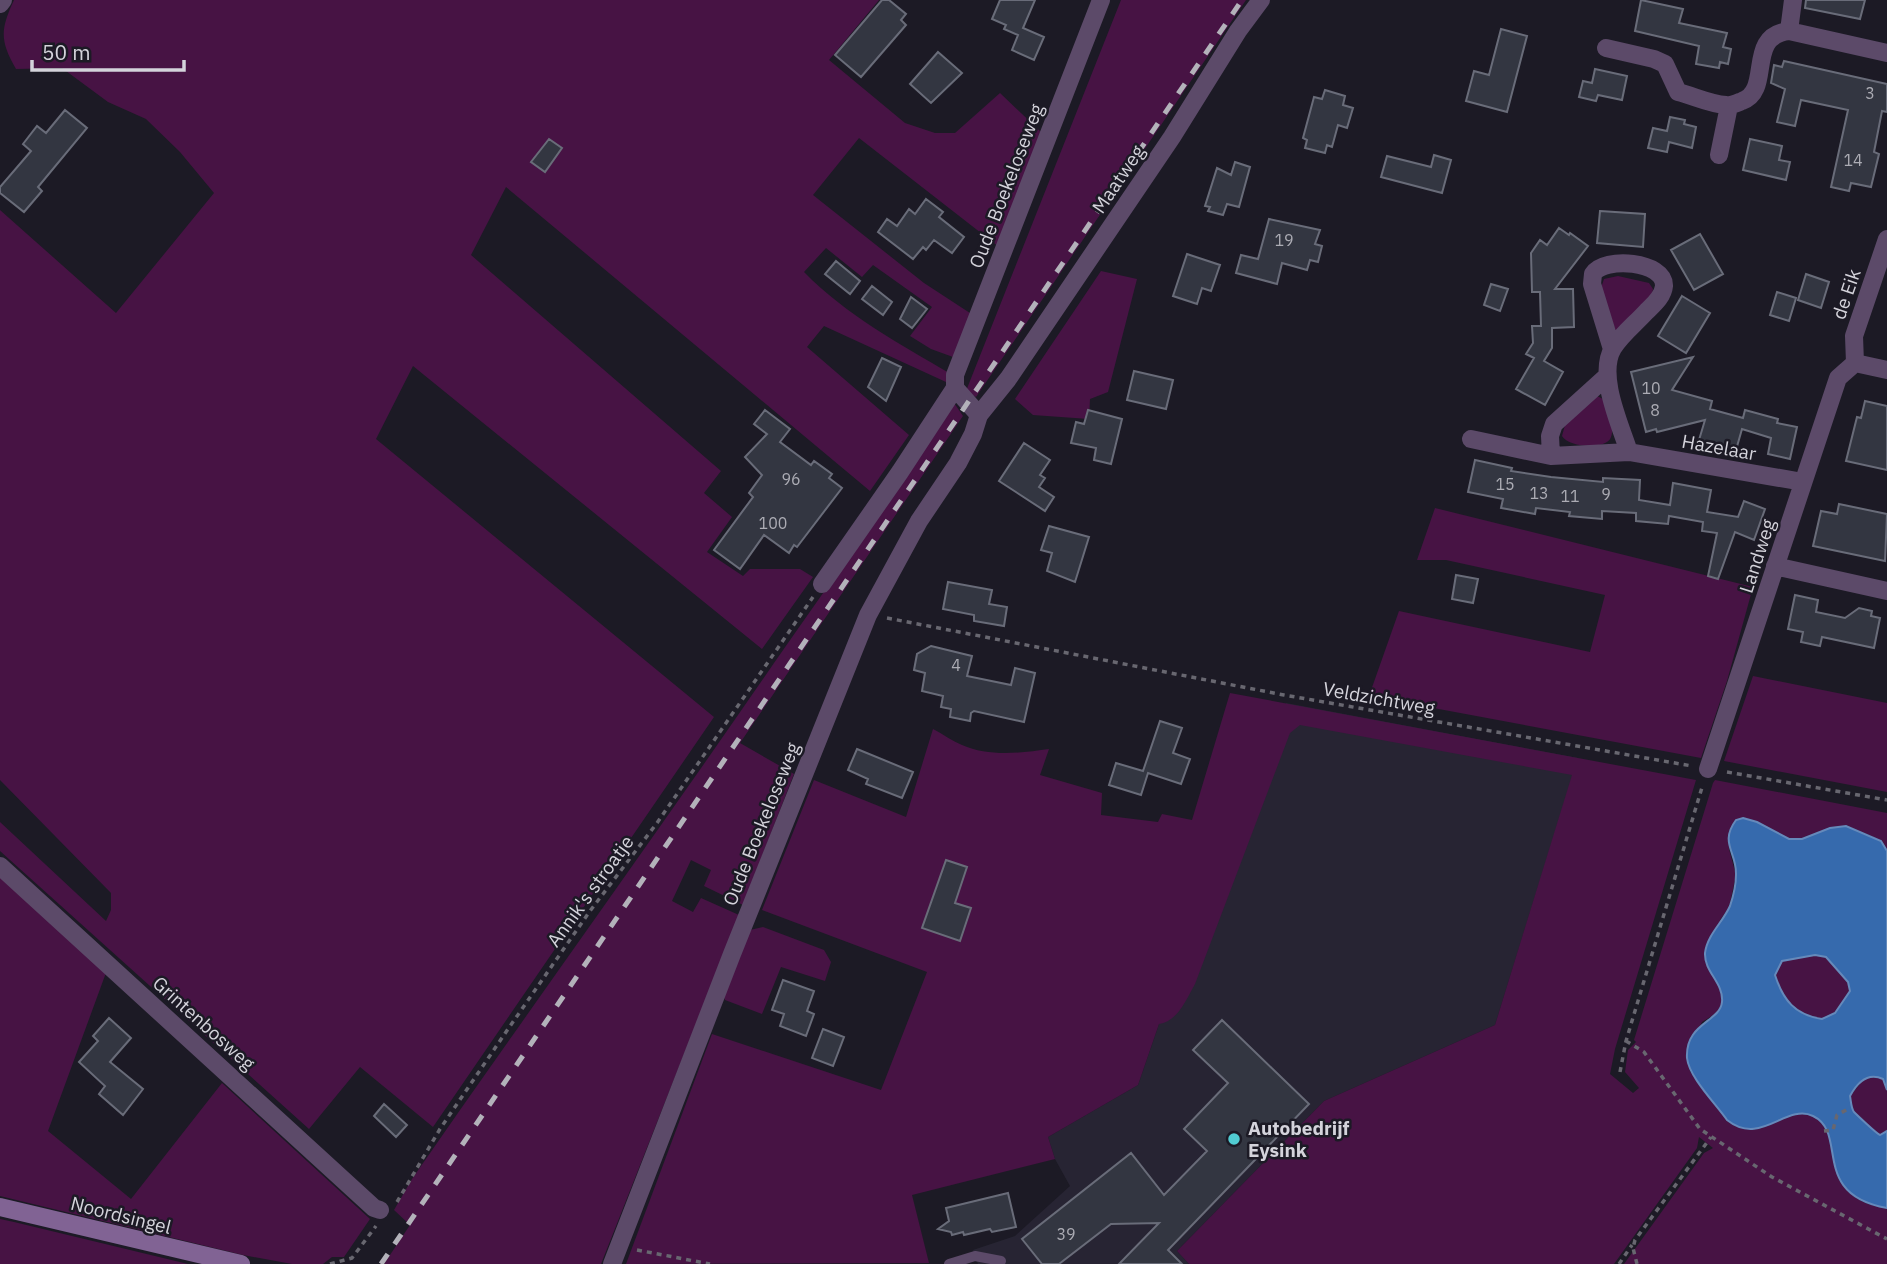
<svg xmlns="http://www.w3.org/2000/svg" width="1887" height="1264" font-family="'IBM Plex Sans',sans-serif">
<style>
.built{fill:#272433}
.green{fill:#471344}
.water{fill:#366aad;stroke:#658abb;stroke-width:2;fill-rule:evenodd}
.building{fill:#333641;stroke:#696c79;stroke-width:2}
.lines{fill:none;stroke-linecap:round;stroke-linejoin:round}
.path{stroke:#686770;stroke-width:3.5;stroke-dasharray:5 5;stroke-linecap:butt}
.service{stroke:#5c4a69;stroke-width:10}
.minor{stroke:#5c4a69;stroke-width:18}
.secondary{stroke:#816394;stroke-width:18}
.rail{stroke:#b3b2ba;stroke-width:5;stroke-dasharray:12 12;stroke-linecap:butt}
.poi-dot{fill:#51ccd2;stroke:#1c1a25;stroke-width:2.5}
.labels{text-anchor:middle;stroke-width:5;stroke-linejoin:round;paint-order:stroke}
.number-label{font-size:16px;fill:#acacb4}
.street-label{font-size:19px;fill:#d4d3db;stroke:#1c1a25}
.poi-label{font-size:19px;font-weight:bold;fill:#d4d3db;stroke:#1c1a25;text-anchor:start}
</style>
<rect width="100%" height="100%" fill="#1c1a25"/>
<path class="built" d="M1286 703 1578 758 1495 1025 1324 1101 1177 1251 1189 1264H978L973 1250 1015 1236 1070 1186 1055 1159 1048 1137 1138 1085 1159 1024Z"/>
<path class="green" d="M14 0H879L829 60 905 123 935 133H955L1000 93 1042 133 999 247 859 138 813 195 924 283 973 315 953 357 931 349 910 336 932 307 873 265 862 277 826 248 804 272C846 315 900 344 951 374L946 382 824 326 807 347 909 435 870 491 506 187 471 255 721 471 704 493 732 517 707 552 743 576 750 569H800L813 577 762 649 413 366 376 439 714 717 433 1127 360 1067 309 1129 0 851V822L106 921 111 910V893L0 780V210L116 313 214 193 180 152 146 119 108 102 62 68 16 69C0 41 0 30 14 0Z
M1121 0H1246L976 397 966 391Z
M1101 271 1137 279 1108 392 1090 399 1089 419 1033 415 1015 399Z
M1618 276 1649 283 1653 289 1652 294 1617 335 1601 288 1604 279Z
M1597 396 1603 399C1607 408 1615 428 1611 437 1607 450 1569 448 1562 436L1565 425Z
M952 400 963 416 740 743 794 774 743 905 704 886 711 870 691 860 672 901 693 912 701 898 739 915 601 1264H384L410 1225 394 1210 412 1179C532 1006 655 836 774 663 835 576 896 490 952 400Z
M1435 508 1753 587 1727 681 1701 758 1369 696 1399 611 1590 652 1605 595 1446 560H1417Z
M1753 676 1887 703V792L1724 761Z
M1230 693 1696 780 1615 1049 1610 1074 1633 1093 1639 1088 1625 1072 1628 1050 1636 1042 1634 1040 1713 783 1715 780 1887 813V851C1880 840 1873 836 1861 832 1857 830 1850 827 1845 827 1827 825 1810 841 1792 839 1771 838 1759 814 1736 820L1729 849 1736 875 1729 908 1720 920 1719 985 1723 1001 1720 1011 1702 1022 1687 1056 1690 1071 1727 1120C1762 1147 1786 1103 1813 1116 1842 1130 1821 1183 1866 1203 1872 1206 1881 1206 1887 1208V1264H1624L1704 1153 1713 1148 1699 1137 1697 1148 1614 1264H1189L1177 1251 1324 1101 1495 1025 1572 775 1300 725 1290 733 1195 984C1186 1000 1178 1021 1159 1024L1138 1085 1048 1137 1055 1159 912 1195 929 1263 626 1264 712 1034 881 1090 927 972 762 910 814 780 906 817 933 729C943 734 952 741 962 745 989 757 1021 753 1049 749L1040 775 1102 793 1101 815 1158 822 1162 814 1192 820Z
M0 875 107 970 48 1131 131 1199 222 1083 370 1219 344 1257H332L323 1264H292L243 1255 0 1196Z
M763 927 824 950 831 962 825 981 781 967 762 1014 725 1000 724 997 750 930Z
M1815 955 1826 957 1848 982 1850 991 1835 1013 1822 1019C1795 1015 1783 1000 1775 975L1782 961Z
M1874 1076 1883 1079 1887 1090V1131L1879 1135C1877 1134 1856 1115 1854 1112 1851 1108 1851 1101 1850 1096L1863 1080Z
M0 1219 14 1222 188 1264H0Z"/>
<path class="water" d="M1743 818 1757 822 1789 839H1802L1830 828 1846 826 1881 841 1887 851V1090L1883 1079C1868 1072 1857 1083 1850 1096 1851 1101 1851 1108 1854 1112 1857 1115 1877 1134 1880 1135L1887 1131V1208C1809 1194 1849 1133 1813 1116 1786 1103 1761 1147 1727 1120 1715 1103 1689 1077 1687 1058 1685 1023 1720 1022 1722 1002 1724 983 1704 972 1705 953 1707 935 1723 922 1730 906 1733 897 1736 885 1736 875 1737 852 1719 843 1736 820ZM1815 955 1826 957 1848 982 1850 991 1835 1013 1822 1019C1795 1015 1783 1000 1775 975L1782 961Z"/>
<path class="building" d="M882 0H889L906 14 901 20 906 25 861 77 835 55Z
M1000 0H1035L1023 28 1044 37 1034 60 1012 50 1018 35 1004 29 1006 25 992 19Z
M1641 0 1683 9 1679 23 1727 33 1723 47 1731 49 1728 64 1720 62 1719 68 1696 64 1699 46 1635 31Z
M1806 0H1865L1860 19 1805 8Z
M1501 29 1527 36 1507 112 1466 101 1474 71 1489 75Z
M938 52 962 73 931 103 910 84Z
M1784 61 1887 84V112L1882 111 1874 152 1879 154 1871 187 1851 183 1849 191 1831 187 1848 110 1801 100 1795 126 1777 122 1785 89 1771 83 1774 65 1782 67Z
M1595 69 1627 76 1622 100 1598 95 1596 101 1579 97 1583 81 1592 83Z
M1325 90 1345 96 1343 105 1353 108 1347 128 1338 125 1332 147 1327 145 1325 153 1305 148 1307 140 1303 138 1314 97 1322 99Z
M65 110 87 128 38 187 42 191 24 212 0 193V187L31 151 23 144 37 126 46 133Z
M1670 117 1685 120 1684 124 1696 127 1692 148 1669 142 1667 152 1648 148 1653 128 1667 131Z
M549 139 562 148 545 172 531 162Z
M1750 139 1782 146 1779 160 1790 162 1786 180 1743 170Z
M1434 155 1451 160 1442 193 1381 177 1387 156 1431 167Z
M1235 162 1250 167 1239 207 1227 204 1223 215 1208 211 1210 207 1205 206 1217 168 1231 175Z
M926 199 943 212 939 217 964 237 952 253 934 240 926 250 923 247 913 259 878 232 887 219 897 226 909 209 915 214Z
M1600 211 1645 214 1643 247 1597 243Z
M1269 219 1320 230 1315 244 1322 246 1318 262 1310 260 1307 270 1282 263 1277 284 1236 273 1241 255 1258 259Z
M1559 228 1569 235 1570 233 1588 246 1555 289H1573L1574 327 1552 328V348L1544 361 1563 372 1545 405 1516 389 1534 358 1526 354 1533 343 1532 326H1541L1540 292H1532L1531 253 1540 240 1547 245Z
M1700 234 1723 274 1694 290 1671 250Z
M1187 254 1220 265 1211 291 1202 288 1197 304 1173 296Z
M836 261 860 281 850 294 825 274Z
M1806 274 1829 282 1821 308 1798 300Z
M1491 284 1508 289 1500 311 1484 305Z
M872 286 892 302 883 315 862 299Z
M1777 292 1796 298 1789 321 1770 315Z
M1682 296 1710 313 1686 353 1658 336Z
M911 297 927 309 912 328 900 319Z
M1693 357 1672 390 1712 401 1710 409 1743 418 1745 410 1778 419 1777 423 1797 427 1790 459 1768 454 1771 438 1742 429 1736 450 1699 440 1705 420 1657 432 1656 429 1646 432 1631 372Z
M882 358 901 367 886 401 868 387Z
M1134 371 1173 380 1166 409 1127 400Z
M1865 401 1887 406V470L1846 461 1857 417 1861 418Z
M765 410 790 429 780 442 811 465 814 461 832 474 829 478 842 488 797 547 794 545 789 553 764 535 740 569 714 550 753 497 749 493 762 475 745 457 767 434 754 424Z
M1088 410 1122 419 1111 464 1094 460 1096 448 1071 443 1076 422 1084 424Z
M1024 443 1050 460 1040 475 1045 478 1039 487 1054 497 1045 511 999 481Z
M1475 460 1512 468 1511 471 1551 477 1603 482V478L1640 480 1639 500 1670 505 1673 483 1711 490 1707 512 1738 517 1744 501 1765 509 1754 540 1735 532 1718 579 1708 576 1717 533 1702 531 1703 522 1669 516 1668 524 1636 521V513L1602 511V519L1569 516 1570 512 1536 508 1535 514 1501 508 1503 499 1468 492Z
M1839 504 1887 514 1885 561 1813 546 1821 511 1837 514Z
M1049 526 1089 537 1075 582 1047 571 1052 553 1041 550Z
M1456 575 1478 579 1473 603 1452 599Z
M948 582 992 590 989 604 1007 607 1004 626 974 621V615L943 609Z
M1795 595 1818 600 1816 612 1845 618 1859 608 1872 611 1871 616 1880 618 1874 648 1822 637 1820 646 1801 642 1803 632 1788 629Z
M931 646 972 656 967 676 1011 685 1015 668 1035 673 1024 722 974 711 971 713 970 721 950 717 951 709 941 707 943 696 922 691 925 673 914 670 917 654Z
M1160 721 1182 728 1173 753 1190 759 1181 784 1148 773 1141 795 1109 785 1116 763 1143 771Z
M857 749 913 772 902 798 866 784 868 779 848 770Z
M946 860 967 867 955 903 971 908 960 941 922 928Z
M783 980 814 991 807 1011 814 1014 806 1036 780 1026 784 1014 772 1010Z
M109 1018 131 1038 110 1062 143 1089 123 1115 99 1094 105 1086 79 1062 98 1041 93 1036Z
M1222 1020 1309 1104 1168 1250 1182 1264H1119L1159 1223 1111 1224 1059 1264H1042L1022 1239 1131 1153 1164 1195 1207 1151 1184 1129 1228 1083 1193 1050Z
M823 1029 844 1037 833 1066 812 1058Z
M384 1104 407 1125 396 1137 374 1116Z
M1008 1193 1016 1227 992 1232 990 1229 964 1235 963 1232 952 1235 951 1232 938 1229 949 1221 946 1208Z"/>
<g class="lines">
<path class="path" d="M887 618 1284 695 1692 766
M1727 772 1887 800
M1626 1041 1644 1052 1700 1129 1772 1177 1887 1239
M1620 1072 1626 1041 1703 784
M1824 1131 1833 1130 1837 1115 1848 1109
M397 1202 440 1129 506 1032 590 911 657 823 813 597
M637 1250 710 1264
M330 1264 352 1258 376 1226
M1619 1264 1632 1245
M1637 1264 1633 1248 1635 1240 1711 1137"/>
<path class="service" d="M949 1264 975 1256 1001 1261"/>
<path class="minor" d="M0 4 3 0
M1789 31 1793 0
M1606 48 1654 59 1665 64 1678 92C1694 96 1710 104 1726 105 1731 106 1737 103 1742 101 1773 90 1745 36 1789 31L1887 53
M1719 155 1729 106
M1612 349 1592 284 1593 274C1604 256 1665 261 1664 286 1663 297 1653 305 1646 312 1635 324 1621 335 1613 348 1597 375 1620 424 1629 452
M1855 363 1854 336 1887 239
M1855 363 1887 370
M955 388 979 415
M1471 439 1551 456 1629 452 1803 482
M1551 456 1550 436 1554 424 1606 377
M1775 566 1887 591
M822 584 900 472 955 388V375L1101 0
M1708 769 1838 378 1855 363
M0 866 374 1208 380 1210
M612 1264 732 954 868 615 919 521 958 463 973 434 979 415 1008 379 1172 137 1238 31 1261 0"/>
<path class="secondary" d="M0 1207 241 1264"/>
<path class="rail" d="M381 1264 1242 0"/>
</g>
<circle class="poi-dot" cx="1234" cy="1139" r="7"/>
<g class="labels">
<g class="number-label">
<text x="1870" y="99">3</text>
<text x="1853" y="166">14</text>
<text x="1284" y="246">19</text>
<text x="1651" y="394">10</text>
<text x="1655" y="416">8</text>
<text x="791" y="485">96</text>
<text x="1505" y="490">15</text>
<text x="1539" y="499">13</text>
<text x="1606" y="500">9</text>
<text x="1570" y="502">11</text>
<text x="773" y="529">100</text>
<text x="956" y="671">4</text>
<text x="1066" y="1240">39</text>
</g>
<g class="street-label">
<text transform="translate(1118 179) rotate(-56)" y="7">Maatweg</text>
<text transform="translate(1006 186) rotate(-69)" y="7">Oude Boekeloseweg</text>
<text transform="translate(1846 294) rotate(-71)" y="7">de Eik</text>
<text transform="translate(1719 447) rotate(10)" y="7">Hazelaar</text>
<text transform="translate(1757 556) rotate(-72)" y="7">Landweg</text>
<text transform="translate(1379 698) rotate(10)" y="7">Veldzichtweg</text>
<text transform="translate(761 824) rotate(-68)" y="7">Oude Boekeloseweg</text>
<text transform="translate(590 891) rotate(-54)" y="7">Annik's stroatje</text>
<text transform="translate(204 1023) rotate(42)" y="7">Grintenbosweg</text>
<text transform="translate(121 1215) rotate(14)" y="7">Noordsingel</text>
</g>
<g class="poi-label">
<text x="1248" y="1135">Autobedrijf<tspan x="1248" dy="22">Eysink</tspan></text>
</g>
</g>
<path d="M32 60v10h152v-10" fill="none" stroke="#d4d3db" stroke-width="3.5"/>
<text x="42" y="60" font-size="21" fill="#d4d3db" stroke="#1c1a25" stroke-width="5" paint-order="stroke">50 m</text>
</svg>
